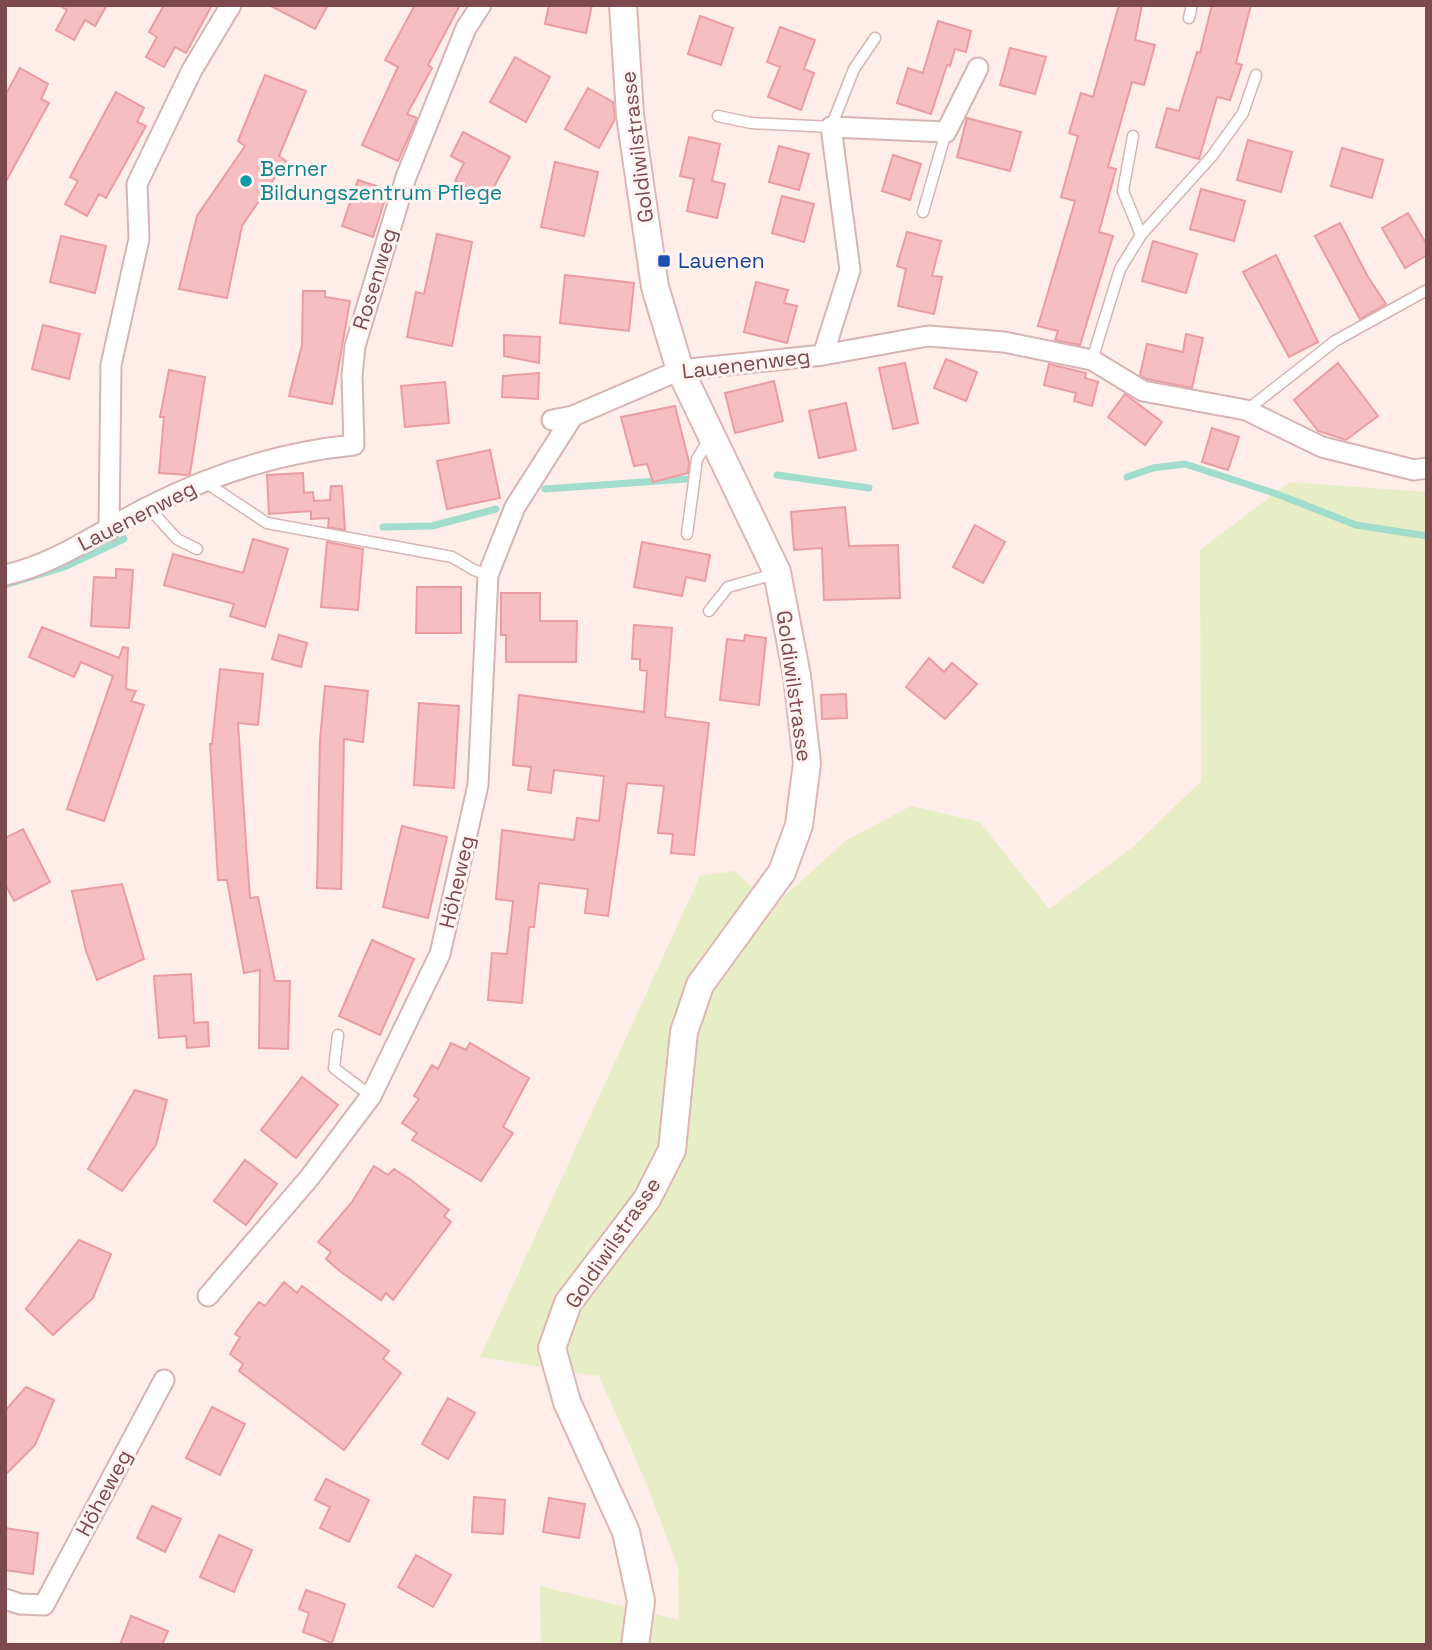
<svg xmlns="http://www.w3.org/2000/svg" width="1432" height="1650" font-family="'Space Grotesk',sans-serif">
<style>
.green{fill:#e7eec5}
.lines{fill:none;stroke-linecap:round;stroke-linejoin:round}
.stream{stroke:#a0ddcd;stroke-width:7}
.building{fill:#f6bec0;stroke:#ea9da1;stroke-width:2}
.lane-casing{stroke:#d7b4b3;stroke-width:13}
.street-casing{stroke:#d7b4b3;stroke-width:23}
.secondary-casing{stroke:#dfb5b4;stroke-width:30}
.lane{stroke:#fff;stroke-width:10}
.street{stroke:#fff;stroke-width:19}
.secondary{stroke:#fff;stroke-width:26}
.culture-dot{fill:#0f9aa8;stroke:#fff4f1;stroke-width:2.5}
.transit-dot{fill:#1a4fb4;stroke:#fff4f1;stroke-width:2.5}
.labels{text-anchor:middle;stroke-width:6;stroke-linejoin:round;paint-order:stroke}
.street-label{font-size:21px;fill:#7c494d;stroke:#fff4f1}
.culture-label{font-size:21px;fill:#0d838f;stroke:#fff4f1;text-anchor:start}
.transit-label{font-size:21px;fill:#164399;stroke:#fff4f1;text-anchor:start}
</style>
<rect width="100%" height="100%" fill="#feede9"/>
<path class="green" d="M1290 482 1427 492V1645H541L540 1586 679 1620 678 1568 648 1487 599 1376 480 1357 700 876 735 871 773 907 845 841 911 806 980 822 1049 909 1134 846 1201 781 1200 550Z"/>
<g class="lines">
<path class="stream" d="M777 475 869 488
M1127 477 1153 468 1185 464 1277 494 1356 525 1427 536
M545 489 686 479
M383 527 432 526 496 509
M5 585 64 567 124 539"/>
</g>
<path class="building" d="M58 5H107L95 26 85 20 74 40 56 30 67 10Z
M164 5H212L186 53 175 47 164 67 146 57 157 37 149 32Z
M269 5H328L315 29Z
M415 5H460L428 65 432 68 407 114 417 118 398 161 362 145 398 67 385 60Z
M549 5H592L586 33 545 24Z
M1119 5H1142L1135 40 1155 45 1144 85 1132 82 1108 167 1116 169 1099 232 1113 236 1080 345 1055 340 1058 331 1038 326 1075 201 1061 197 1078 136 1069 133 1081 93 1093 97Z
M1212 5H1251L1236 63 1242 65 1230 100 1217 97 1199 159 1156 147 1167 108 1179 111 1197 52 1200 53Z
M700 16 733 28 721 65 688 54Z
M938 21 971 31 966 52 955 49 950 66 947 65 931 114 897 103 908 68 923 73Z
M780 27 815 40 804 69 814 73 801 110 768 97 780 67 767 62Z
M1010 48 1046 57 1035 94 1000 85Z
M515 57 550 77 526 122 490 102Z
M20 68 48 84 41 99 49 103 5 183V96Z
M265 75 306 91 279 156 286 161 242 226 227 298 179 289 197 216 245 146 238 141Z
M588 88 613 102 615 119 599 148 565 129Z
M116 92 144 108 137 122 146 126 106 198 99 194 87 216 65 204 78 181 70 177Z
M967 118 1021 132 1010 171 957 157Z
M463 132 510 157 488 198 455 181 464 163 451 156Z
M689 137 720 144 712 181 725 184 717 218 687 211 694 179 680 176Z
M1248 140 1292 152 1281 192 1237 180Z
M779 146 809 154 799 190 769 182Z
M1342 148 1383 160 1372 198 1331 186Z
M893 155 921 164 910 200 882 191Z
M555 162 598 172 584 236 541 227Z
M358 180 388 190 373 237 342 226Z
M1201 189 1245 201 1234 241 1190 229Z
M782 196 814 204 804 242 772 233Z
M1408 213 1427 245V255L1405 268 1382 228Z
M1340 223 1368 277 1386 304 1360 319 1315 236Z
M907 232 941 241 932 276 942 277 934 314 898 306 906 269 897 266Z
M437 234 472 242 452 346 407 337 416 292 424 294Z
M61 236 106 246 95 293 50 282Z
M1153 241 1197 254 1186 293 1142 281Z
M1276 255 1318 342 1289 357 1243 272Z
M565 275 634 283 629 331 560 323Z
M756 282 788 290 784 303 797 306 787 343 744 332Z
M303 291H325V297L350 301 332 404 289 396 302 345Z
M43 325 80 334 69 379 32 369Z
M1186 334 1203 338 1192 388 1147 379 1140 375 1147 344 1183 352Z
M504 335 540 337 539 363 504 356Z
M946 359 977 372 966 401 934 388Z
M905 363 918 423 893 429 879 368Z
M1338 363 1378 416 1346 440 1318 431 1294 400Z
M1049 364 1086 373 1085 378 1098 382 1092 406 1074 401 1076 393 1044 385Z
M169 370 205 377 190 474 187 475 159 473 164 417H160Z
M539 373 538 399 502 397 503 376Z
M774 381 783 421 735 433 725 393Z
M445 382 449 423 405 427 401 386Z
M1125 394 1162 422 1145 445 1108 417Z
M846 403 856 450 819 458 809 411Z
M675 406 689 462 688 473 653 482 647 464 634 466 621 417Z
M1212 428 1239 437 1228 470 1202 462Z
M490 450 500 498 447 509 437 461Z
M303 473 304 493 313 492 314 501 330 500 331 486H342L345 530 328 527 329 518 311 519V511L269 514 267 475Z
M845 507 849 546 898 545 900 598 824 600 822 548 794 550 791 512Z
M975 525 1005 542 983 583 953 567Z
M253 539 288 549 265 627 230 616 234 604 164 585 173 554 243 573Z
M327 542 363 549 358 610 321 607Z
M642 542 710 555 705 581 686 577 682 596 634 587Z
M116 569 133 570 129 628 91 626 94 577 116 578Z
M417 587H461V633H416Z
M501 593H540V621H577L576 662H506V635H501Z
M634 625 672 628 665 717 709 723 694 855 671 853 673 834 658 833 664 786 627 783 608 916 585 913 588 889 539 883 534 927H529L522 1003 488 1000 492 953 507 954 513 901 496 899 502 830 574 840 577 818 599 821 604 776 554 770 551 793 528 790 531 767 513 765 519 695 644 712 647 671 640 670V659H632Z
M42 627 119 658 123 647 128 648 126 689 136 691 131 701 144 705 104 821 67 809 113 676 81 662 74 677 29 657Z
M279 635 307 643 301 667 272 659Z
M745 635 766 638 759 705 720 700 727 639 744 641Z
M929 658 944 672 952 663 977 684 945 719 906 687Z
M220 669 263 674 258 725 238 723 246 844 250 898 258 897 275 981H290L288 1049 259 1048 260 970 244 973 227 880H218L210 744H212Z
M325 686 368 691 363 742 344 739 341 889 317 888 320 740Z
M846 694 847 718 822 719 821 695Z
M419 703 459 706 454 788 414 785Z
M402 826 447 837 428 918 383 907Z
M23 829 50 882 14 901 5 884V838Z
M122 884 144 959 97 980 86 951 72 891Z
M372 940 414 959 380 1035 339 1016Z
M191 974 194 1023 208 1022 209 1046 187 1048 186 1036 159 1038 154 976Z
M451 1043 466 1050 470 1043 529 1078 503 1127 513 1133 481 1181 412 1140 417 1133 402 1123 419 1099 414 1096 432 1065 438 1069Z
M302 1077 338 1105 296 1158 261 1130Z
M135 1090 167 1100 156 1145 122 1191 88 1169Z
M245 1160 277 1184 246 1225 214 1201Z
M374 1166 388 1175 394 1169 411 1180 449 1210 444 1216 451 1222 393 1300 386 1293 381 1300 341 1272 326 1259 331 1252 318 1242 352 1202Z
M79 1240 111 1254 93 1298 53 1335 26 1309Z
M284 1282 297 1293 302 1286 389 1351 383 1359 401 1373 344 1450 239 1371 243 1364 230 1354 240 1337 235 1334 247 1317 259 1302 265 1306Z
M26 1387 54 1400 35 1445 5 1475V1411Z
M448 1398 475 1413 448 1459 422 1444Z
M212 1407 245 1424 220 1475 186 1458Z
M326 1479 369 1500 349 1542 320 1528 330 1507 315 1500Z
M474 1497 505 1500 503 1534 472 1532Z
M549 1498 585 1504 579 1538 543 1532Z
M152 1506 181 1519 165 1552 137 1538Z
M5 1528 38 1533 33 1574 5 1570Z
M219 1535 252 1550 234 1592 200 1577Z
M416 1555 451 1575 433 1607 398 1587Z
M306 1590 345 1604 332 1643 303 1632 309 1613 299 1609Z
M131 1616 168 1631 162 1645H120Z"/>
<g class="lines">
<defs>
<path id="lane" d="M1189 18 1192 5
M718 116 751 123 831 127 854 69 875 38
M1133 136 1123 191 1141 235
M923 212 946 132
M1092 360 1120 269 1141 235 1212 156 1243 113 1256 75
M1247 410 1335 341 1427 290
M205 482 267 523 452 557 474 570 488 575
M148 507 177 539 197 549
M687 534 697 459 710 438
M709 611 728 587 775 574
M338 1035 334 1068 371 1096"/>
<path id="street" d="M823 355 850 270 831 127 946 132 978 68
M552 420 573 416 680 370 823 355 928 336 1004 342 1092 360 1143 391 1246 410 1322 447 1414 470 1427 468
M109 531 111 365 139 239 137 184 192 70 231 5
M5 575C59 563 101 530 150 506 213 474 283 452 354 445L352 376 355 346 406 177 466 28 481 5
M208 1296 310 1177 371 1096 440 954 478 785 488 575 515 507 573 416
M5 1599 20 1604 44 1605 164 1380"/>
<path id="secondary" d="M623 5 630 115 655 287 680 370 777 572 797 676 807 763 799 825 782 872 700 985 684 1032 672 1150 647 1199 568 1303 552 1348 567 1402 626 1532 641 1601 635 1645"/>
</defs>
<use href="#lane" class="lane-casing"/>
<use href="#street" class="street-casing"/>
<use href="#secondary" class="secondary-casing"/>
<use href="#lane" class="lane"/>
<use href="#street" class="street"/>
<use href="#secondary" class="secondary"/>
</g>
<circle class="culture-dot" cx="246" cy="181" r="7"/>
<rect class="transit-dot" x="657" y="254" width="14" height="14" rx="3.5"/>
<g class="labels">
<g class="street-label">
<text transform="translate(637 147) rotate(-97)" y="7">Goldiwilstrasse</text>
<text transform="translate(375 279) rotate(-73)" y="7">Rosenweg</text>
<text transform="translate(746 364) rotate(-7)" y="7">Lauenenweg</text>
<text transform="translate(137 516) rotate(-27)" y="7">Lauenenweg</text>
<text transform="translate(794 686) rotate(82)" y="7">Goldiwilstrasse</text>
<text transform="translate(457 882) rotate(-77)" y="7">Höheweg</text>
<text transform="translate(613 1243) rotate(-56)" y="7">Goldiwilstrasse</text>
<text transform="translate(104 1493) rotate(-62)" y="7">Höheweg</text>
</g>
<g class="culture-label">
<text x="260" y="176">Berner<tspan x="260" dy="24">Bildungszentrum Pflege</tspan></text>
</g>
<g class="transit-label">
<text x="678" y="268">Lauenen</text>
</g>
</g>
<rect width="1432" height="1650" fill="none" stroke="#7c494d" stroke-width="14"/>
</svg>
